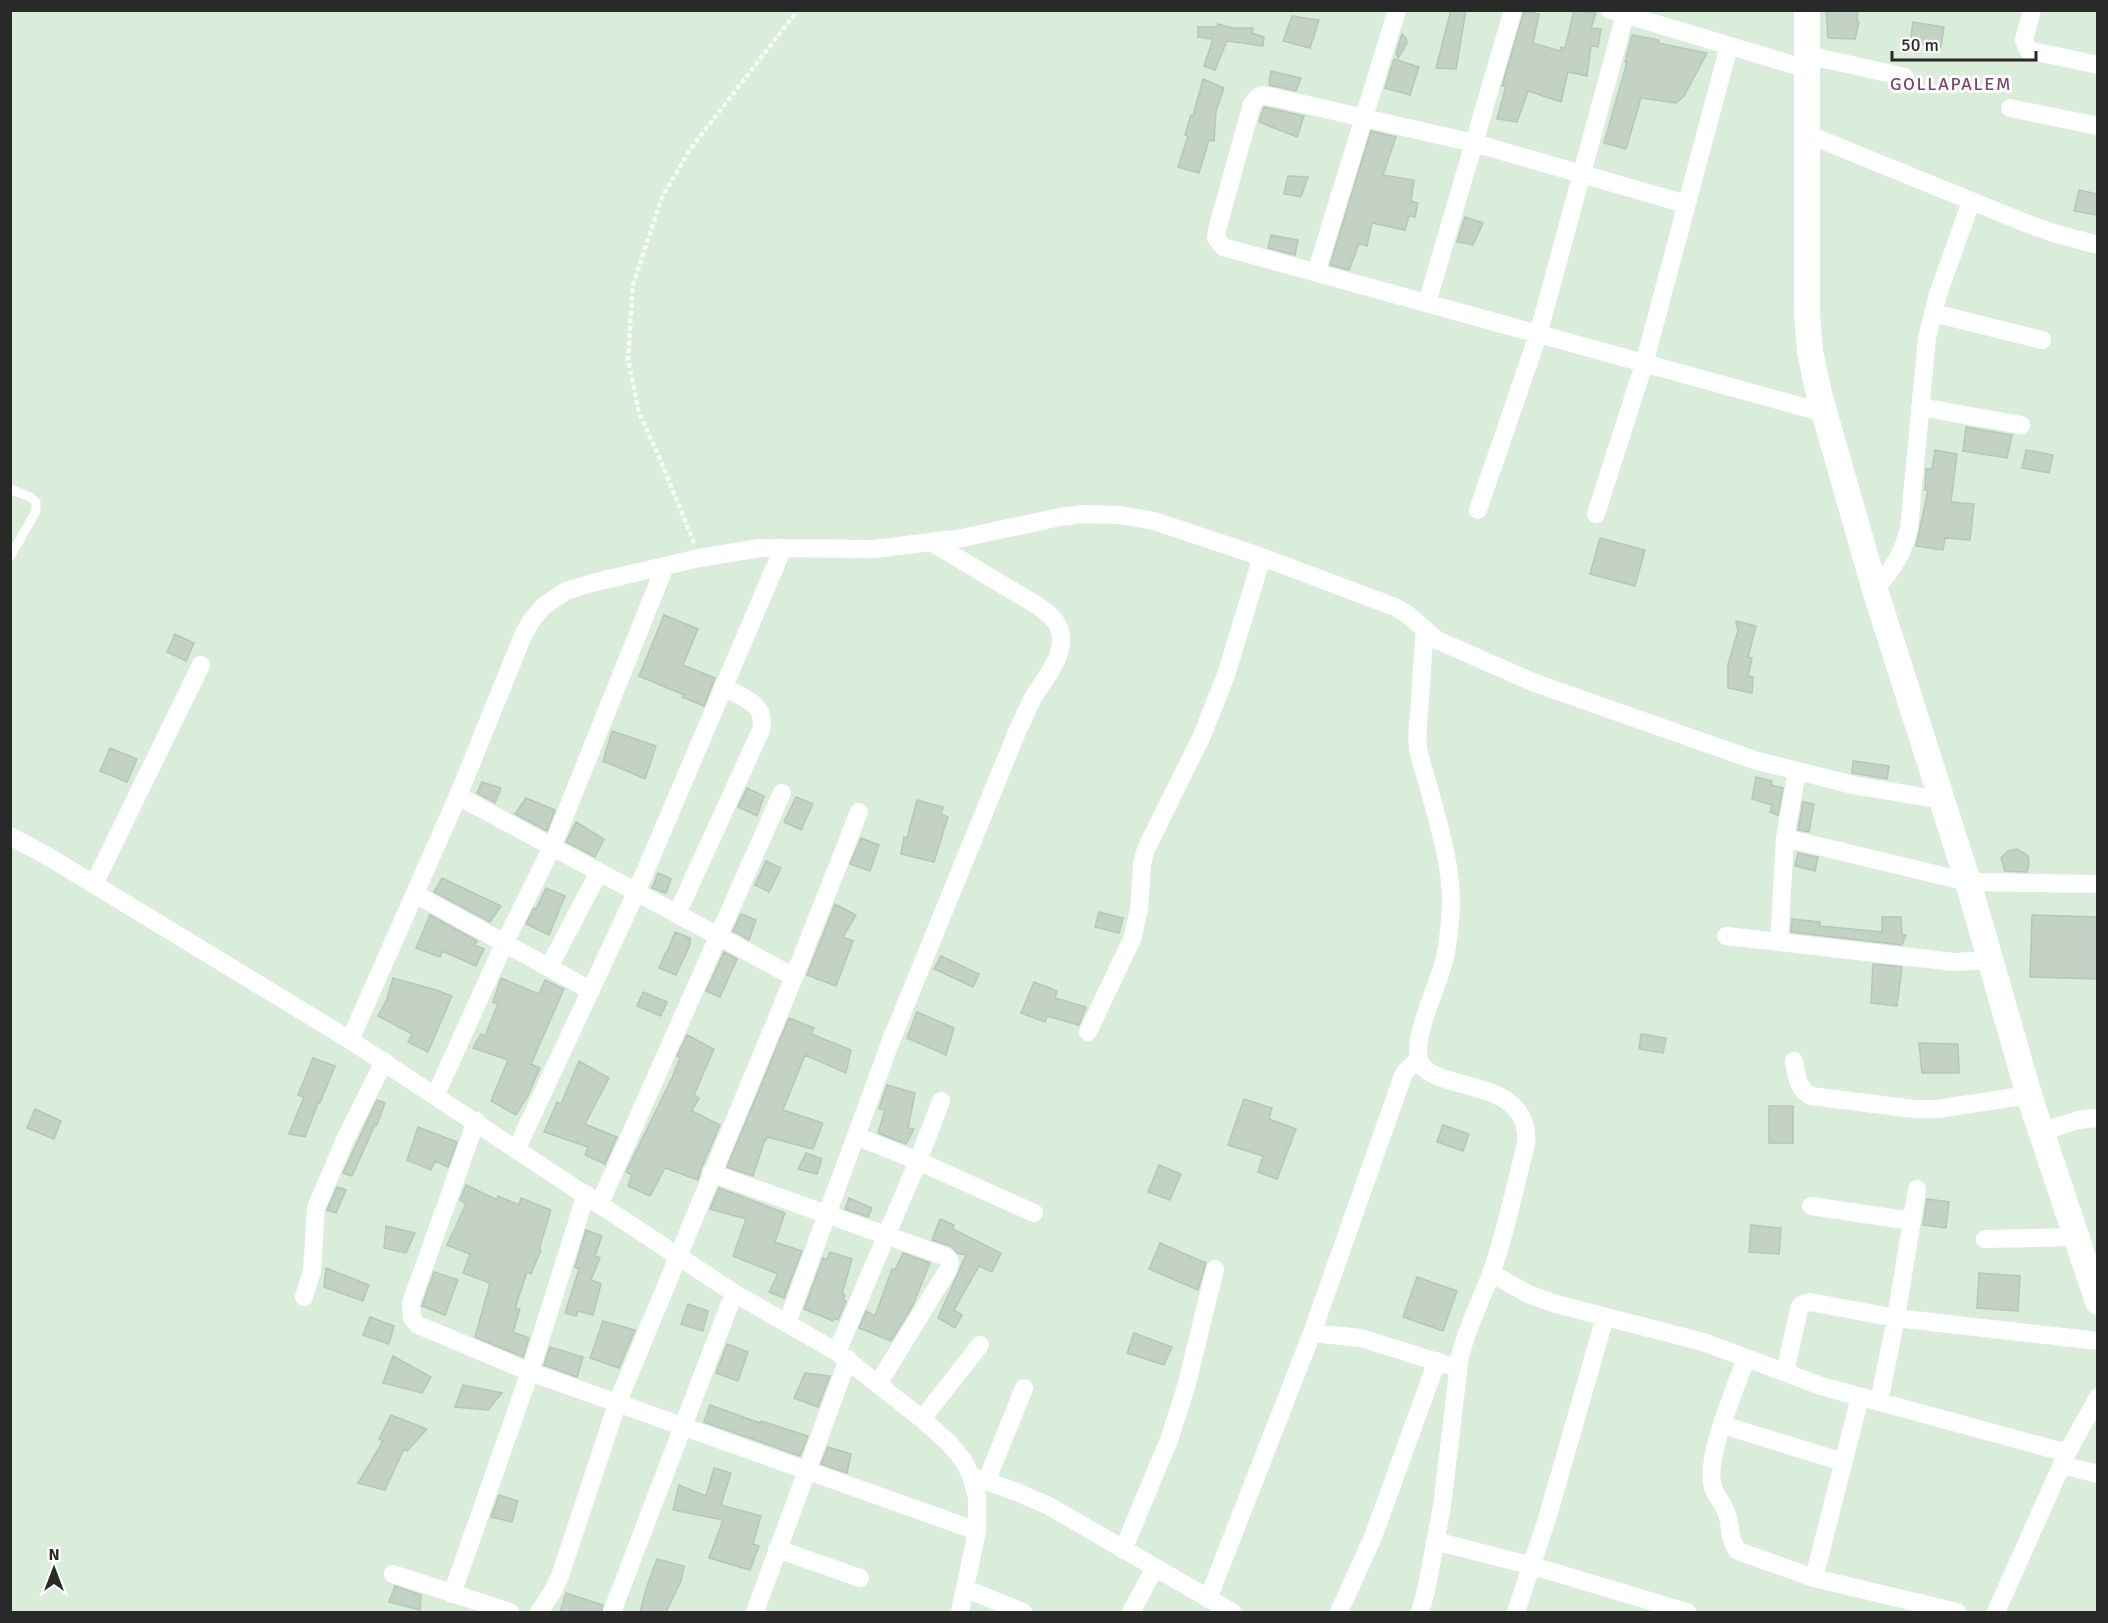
<svg xmlns="http://www.w3.org/2000/svg" width="2108" height="1623" font-family="Signika,sans-serif">
<style>
.building{fill:#c3d2c4;stroke:#b4c8b6;stroke-width:1.5}
.lines{fill:none;stroke-linecap:round;stroke-linejoin:round}
.path{stroke:#fff;stroke-width:4;stroke-dasharray:4.5 3;stroke-linecap:butt}
.lane{stroke:#fff;stroke-width:9}
.street{stroke:#fff;stroke-width:18}
.secondary{stroke:#fff;stroke-width:26}
.labels{text-anchor:middle;stroke-width:6;stroke-linejoin:round;paint-order:stroke}
.quarter-label{font-size:18px;letter-spacing:1.5px;fill:#7d476e;stroke:#fff}
</style>
<rect width="100%" height="100%" fill="#daedda"/>
<path class="building" d="M1451 10H1466L1456 69 1436 68Z
M1574 10 1596 13 1591 28 1601 29 1598 47 1591 46 1587 76 1568 72 1561 102 1528 91 1517 122 1497 119 1506 86H1502L1524 11 1539 14 1533 43 1560 51 1561 47 1565 48Z
M1826 10H1858L1857 21 1859 22 1855 39 1828 38Z
M1292 16 1319 20 1310 48 1283 41Z
M1913 22 1944 27 1941 47 1910 42Z
M1218 24 1232 28H1253L1252 33 1264 37 1263 46 1227 41 1215 70 1204 66 1213 39 1198 37V27H1217Z
M1402 34 1406 38 1407 43 1398 58 1396 53Z
M1632 35 1659 40 1658 43 1707 53 1684 96 1676 103 1641 98 1626 149 1604 143 1627 62H1625Z
M1394 59 1419 67 1410 95 1385 88Z
M1271 71 1301 78 1296 91 1269 85Z
M1203 79 1224 88 1216 111 1214 141 1209 140 1199 173 1178 167 1188 136 1185 135 1191 115 1193 116Z
M1264 107 1304 116 1297 137 1259 122Z
M1371 131 1396 137 1383 175 1414 180 1411 201 1418 203 1415 217 1409 216 1405 230 1372 223 1367 246 1359 244 1349 270 1330 265Z
M1288 176 1308 177 1301 197 1284 194Z
M2079 190 2097 194V215L2074 211Z
M1465 217 1483 223 1473 245 1457 242Z
M1271 235 1298 240 1295 255 1268 248Z
M1966 427 2012 435 2007 458 1963 451Z
M1935 450 1957 454 1951 502 1974 504 1970 540 1945 538 1943 550 1916 546 1928 491 1925 490 1926 469H1932Z
M2026 450 2053 455 2049 473 2022 468Z
M1600 538 1645 550 1635 586 1590 574Z
M664 615 698 629 683 665 715 678 704 706 682 697 684 695 639 676Z
M1736 621 1756 626 1748 657 1752 658 1748 676 1753 677 1752 693 1728 688V664L1738 631Z
M175 634 194 643 186 661 167 652Z
M612 731 656 746 645 779 603 761Z
M110 748 137 759 127 782 100 771Z
M1853 761 1889 766 1887 779 1852 773Z
M1756 777 1772 781 1771 785 1783 788 1778 815 1770 812 1772 805 1752 799Z
M482 782 501 788 495 803 477 793Z
M747 788 764 796 757 816 738 807Z
M796 797 813 804 801 830 784 822Z
M526 798 555 810 547 831 515 814Z
M917 800 943 807 941 814 948 817 934 862 901 854 904 837 907 838Z
M1803 802 1814 804 1809 832 1798 830Z
M576 822 604 839 595 857 566 842Z
M861 838 879 845 870 871 850 864Z
M2017 849 2028 856 2029 861 2028 870 2026 872 2005 871 2001 858 2008 851Z
M1798 853 1818 857 1815 871 1795 866Z
M766 861 781 868 769 892 755 885Z
M658 873 671 879 666 893 652 888Z
M442 878 501 906 490 922 434 892Z
M546 888 565 896 549 935 526 924 534 908 536 909Z
M835 904 856 915 843 937 853 941 836 986 807 975Z
M1099 912 1123 918 1119 933 1095 927Z
M741 914 756 920 749 940 733 931Z
M430 915 477 941 474 945 484 949 476 966 442 951 440 957 416 948Z
M2032 915 2097 917V979L2030 977Z
M1882 917H1901L1902 935H1906L1902 945 1791 932 1792 919 1820 922V926L1882 932Z
M675 932 690 938V945L676 975 659 968 666 952H667Z
M724 952 737 959 720 997 706 991Z
M941 956 979 974 973 987 934 969Z
M1873 964 1902 967 1897 1006 1871 1003Z
M393 978 436 990 452 996 428 1052 408 1042 412 1034 378 1016 387 999Z
M501 978 539 994 545 980 564 989 531 1064 540 1068 528 1095 516 1115 491 1101 508 1060 473 1048 481 1034 485 1036 498 1004 493 1002Z
M1034 982 1057 991 1055 998 1086 1007 1079 1025 1047 1016 1045 1022 1021 1013Z
M643 992 667 1002 661 1016 637 1006Z
M917 1012 954 1028 946 1055 907 1038Z
M789 1018 814 1028 811 1034 851 1050 846 1073 805 1055 783 1110 823 1123 813 1149 767 1137 766 1140 765 1139 753 1176 727 1167Z
M1641 1034 1666 1038 1663 1053 1639 1049Z
M687 1035 714 1049 694 1095 699 1098 692 1111 720 1125 701 1169 698 1180 665 1168 650 1196 628 1186 632 1175 626 1172 672 1078 680 1058 677 1056Z
M1919 1043 1958 1044 1959 1073H1922Z
M313 1058 335 1066 320 1103H318L305 1137 289 1134 304 1097 298 1095Z
M579 1061 609 1078 585 1124 617 1137 605 1164 585 1155 588 1147 544 1132 557 1102 561 1104Z
M887 1085 915 1093 908 1128 914 1129 906 1144 878 1133 885 1110 879 1109Z
M1244 1099 1272 1108 1269 1119 1296 1129 1277 1179 1258 1172 1263 1156 1228 1145Z
M377 1100 385 1103 377 1125H375L352 1176 343 1173Z
M1769 1106H1793V1143H1769Z
M35 1109 61 1121 54 1139 27 1128Z
M1443 1125 1469 1134 1463 1151 1437 1142Z
M418 1127 457 1142 448 1167 435 1161 431 1170 407 1160Z
M806 1153 822 1159 817 1174 798 1169Z
M1159 1165 1181 1174 1170 1200 1148 1192Z
M466 1185 497 1200 498 1196 519 1205 521 1198 551 1210 539 1249 541 1250 531 1274 527 1272 515 1308 520 1309 513 1332 529 1338 523 1357 475 1337 490 1283 463 1273 470 1254 447 1245 466 1204 460 1200Z
M337 1187 346 1190 336 1213 327 1210Z
M719 1188 785 1213 775 1242 802 1251 784 1298 769 1292 778 1274 733 1256 746 1219 710 1209Z
M849 1198 872 1208 868 1217 845 1209Z
M1927 1199 1949 1202 1946 1228 1923 1225Z
M940 1219 954 1225 953 1229 1001 1253 992 1272 979 1266 954 1310 962 1315 955 1328 938 1318 966 1255 957 1253 951 1246 932 1240Z
M1751 1225 1781 1228 1779 1254 1749 1252Z
M386 1226 415 1233 406 1253 384 1248Z
M586 1230 602 1236 595 1256 600 1258 591 1280 601 1284 593 1315 578 1311 576 1316 565 1313 579 1269 575 1267Z
M1160 1243 1206 1263 1198 1290 1149 1269Z
M830 1252 852 1259 842 1294 845 1295 843 1299 846 1301 838 1320 834 1318 833 1321 804 1309 823 1258 827 1260Z
M903 1253 930 1263 912 1307 891 1341 859 1328 866 1311 875 1316 892 1269 895 1270Z
M326 1268 369 1285 363 1301 324 1287Z
M434 1272 458 1280 445 1315 422 1306Z
M1979 1273 2020 1276 2018 1311 1977 1308Z
M1417 1277 1457 1291 1443 1331 1403 1317Z
M688 1304 708 1311 703 1331 681 1324Z
M370 1317 394 1326 389 1344 363 1335Z
M603 1321 635 1330 619 1368 590 1358Z
M1134 1333 1172 1347 1164 1365 1127 1353Z
M727 1344 748 1352 738 1381 716 1373Z
M550 1347 583 1357 577 1377 544 1365Z
M393 1356 431 1377 422 1393 383 1383Z
M805 1373 830 1376 818 1407 794 1398Z
M463 1385 502 1393 488 1410 455 1407Z
M710 1405 760 1423 761 1421 808 1436 800 1456 704 1422Z
M391 1415 427 1429 407 1451 404 1449 385 1490 358 1483 383 1441 379 1439Z
M828 1447 851 1454 847 1473 821 1464Z
M714 1468 731 1473 721 1505 761 1516 753 1544 759 1546 750 1570 709 1558 723 1520 673 1510 679 1485 706 1496Z
M499 1495 518 1501 512 1522 491 1517Z
M657 1559 684 1566 681 1581 666 1612H640L647 1586Z
M395 1586 421 1595 420 1610 389 1602Z
M566 1593 603 1605 601 1612H560Z"/>
<g class="lines">
<path class="path" d="M694 543 658 454 639 413 628 359 633 285 662 197 691 148 798 10"/>
<path class="lane" d="M10 489 30 497 36 502V511L10 557"/>
<path class="street" d="M1610 10 1807 69
M2032 10 2024 40 2028 50 2098 65
M1807 55 1905 77
M2010 108 2098 126
M1807 134 2028 224 2057 234 2098 245
M1686 204 1474 143 1263 95 1258 97 1252 104 1218 226 1216 238 1223 247 1825 413
M1316 273 1397 10
M1427 303 1513 10
M1933 313 2042 340
M1920 407 2021 425
M1478 510 1538 335 1625 15
M1596 514 1644 364 1729 46
M1875 590C1892 569 1903 555 1909 528L1927 338 1938 294 1971 202
M458 796 794 977
M10 836 49 857 350 1040 734 1293 837 1352 922 1419 949 1443 963 1460 971 1476 977 1497V1531L960 1612
M1785 838 1968 882 2098 884
M94 884 201 665
M415 894 590 990
M677 914 761 730C767 703 743 698 723 687
M1726 936 1954 962 1989 960
M1779 942 1785 838 1797 771
M549 967 599 872
M1088 1032 1132 939 1139 910 1142 864 1146 849 1201 738 1226 675 1262 557
M350 1040 458 796 524 633 533 618 545 605 566 591 592 583 699 558 760 548 875 549 962 538 1060 517 1083 514 1119 515 1154 521 1262 557 1395 607 1407 614 1437 640 1535 683 1754 760 1853 785 1942 800
M1794 1061C1797 1075 1797 1089 1811 1096L1914 1109H1937L2029 1095
M436 1094 505 942 553 845 665 566
M476 1121 411 1303 412 1318 418 1325 530 1372 977 1531
M2041 1132 2078 1120 2098 1118
M856 1136 918 1161 1034 1213
M517 1148 636 893 783 548
M711 1173 947 1257 950 1262 949 1268 878 1384
M600 1203 782 793
M1811 1206 1912 1221
M1985 1239 2077 1237
M1491 1273 1528 1294 1556 1304 1703 1342 1821 1386 2067 1453
M304 1297 312 1271 316 1208 345 1140 384 1061
M787 1323 892 1038 1019 727C1024 718 1028 707 1033 698 1045 677 1070 652 1058 626 1054 617 1045 611 1038 606L931 542
M1312 1333 1361 1338 1447 1365
M837 1352 918 1161 941 1101
M1746 1358C1736 1388 1704 1458 1713 1487 1716 1496 1723 1503 1726 1512 1732 1525 1728 1540 1738 1551L1814 1578 1957 1612
M1785 1372 1799 1309 1801 1305 1810 1302 1896 1318 2098 1341
M1879 1402 1896 1318 1917 1189
M922 1419 980 1345
M1723 1425 1843 1462
M2062 1465 2098 1474
M971 1476 1017 1492 1049 1506 1232 1612
M987 1480 1024 1388
M1435 1541 1533 1566 1687 1612
M777 1549 860 1578
M1123 1550 1169 1440 1186 1387 1215 1269
M393 1574 510 1612
M1814 1578 1860 1397
M966 1589 1023 1612
M452 1594 530 1372 586 1194
M1208 1599 1312 1333 1404 1073 1419 1058
M539 1612 553 1591 560 1576 617 1404 794 977 859 812
M612 1612 734 1293
M755 1612 848 1359
M1131 1612 1155 1568
M1339 1612 1373 1537 1437 1361
M1420 1612 1426 1591 1442 1506 1460 1356C1467 1328 1480 1302 1491 1274 1506 1232 1515 1187 1526 1144 1532 1073 1428 1095 1419 1059 1413 1034 1439 984 1445 958 1448 942 1450 924 1451 908 1452 870 1441 832 1431 796 1427 780 1421 764 1418 748 1416 733 1419 717 1420 702 1421 678 1423 654 1425 629
M1516 1612 1547 1519 1605 1317
M1996 1612 2067 1453 2098 1397"/>
<path class="secondary" d="M1807 10V314L1810 352 1819 394 1875 590 1968 882 2029 1095 2098 1302"/>
</g>
<g class="labels">
<g class="quarter-label">
<text x="1951" y="90">GOLLAPALEM</text>
</g>
</g>
<rect width="2108" height="1623" fill="none" stroke="#292929" stroke-width="24"/>
<g transform="translate(54 1569)" stroke="#ffffff" stroke-width="4.5" paint-order="stroke">
<path d="M0-4.5L10 22L0 15L-10 22Z" fill="#292929"/>
<text y="-9" font-size="16" font-weight="bold" text-anchor="middle" fill="#292929">N</text>
</g>
<path d="M1892 51v9h144v-9" fill="none" stroke="#292929" stroke-width="3"/>
<text x="1901" y="51" font-size="18" fill="#292929" stroke="#ffffff" stroke-width="4.5" paint-order="stroke">50 m</text>
</svg>
